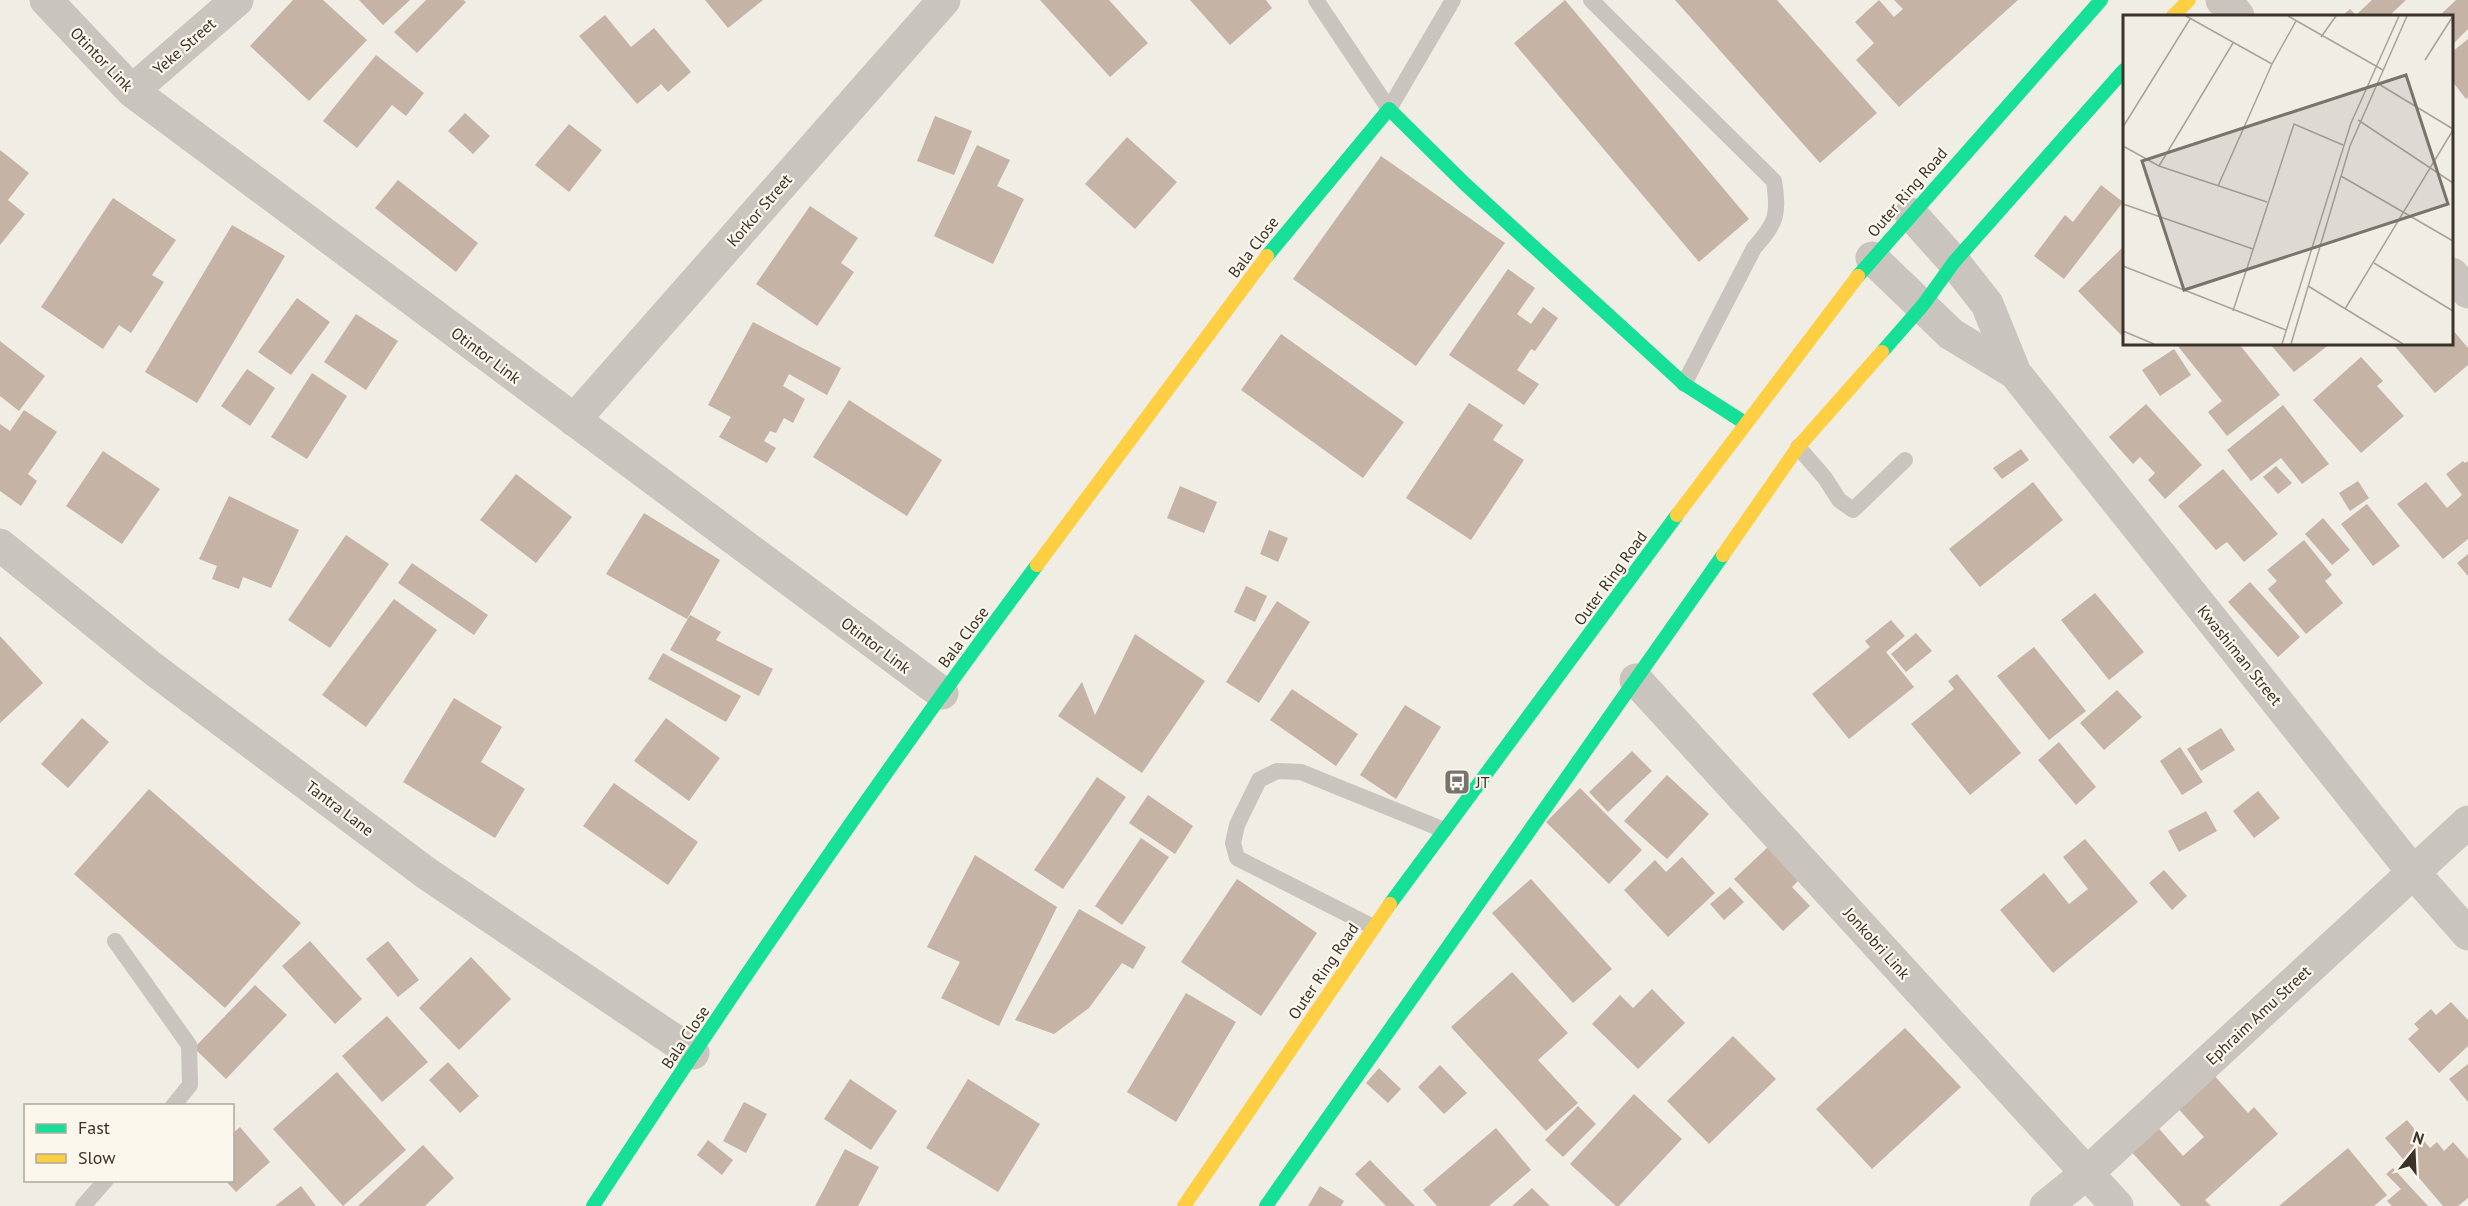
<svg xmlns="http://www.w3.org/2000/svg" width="2468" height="1206" font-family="'PT Sans',sans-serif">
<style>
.building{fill:#c5b3a5}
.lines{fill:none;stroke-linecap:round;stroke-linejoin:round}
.lane{stroke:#c9c4bd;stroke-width:16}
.street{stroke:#c9c4bd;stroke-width:33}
.fast{stroke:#16e098;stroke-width:14}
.slow{stroke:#ffcf43;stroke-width:14}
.labels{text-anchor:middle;stroke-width:4.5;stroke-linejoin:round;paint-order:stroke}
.street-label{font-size:16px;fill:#3b322a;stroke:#fbf7ed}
.poi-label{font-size:16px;fill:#3b322a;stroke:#fbf7ed;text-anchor:start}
.inset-road{fill:none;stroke:#a8a29a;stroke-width:1.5}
.view{fill:#7a736b;fill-opacity:0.15;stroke:#7a736b;stroke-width:3}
.inset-edge{fill:none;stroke:#3b322a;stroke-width:3}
</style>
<rect width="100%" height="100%" fill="#f0ede5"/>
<path class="building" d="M293 0H323L367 40 309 101 250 46Z
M359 0H410L383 25Z
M426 0H463L466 2 417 53 394 32Z
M705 0H763L728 28Z
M1040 0H1109L1148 43 1110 77Z
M1190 0H1266L1272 8 1230 45Z
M1565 0 1749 219 1699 262 1514 43Z
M1675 0H1777L1877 113 1820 163Z
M1879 0 1894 17 1903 9 1894 0H2018L1899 107 1856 60 1874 43 1855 22Z
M2372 0H2406L2389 16H2342L2350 9 2356 15Z
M2456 0H2468V29L2452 45V16H2439Z
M605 15 631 47 654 28 691 72 668 92 661 84 637 104 579 36Z
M2468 39V97L2466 99 2452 81V52Z
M376 55 424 93 406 116 392 105 357 148 323 121Z
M465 113 490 136 473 154 448 131Z
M935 116 972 131 954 175 917 161Z
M569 124 602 150 569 192 535 165Z
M1127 137 1177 182 1135 229 1085 184Z
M977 145 1010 160 997 186 1024 199 993 264 934 236Z
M0 150 29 173 8 200 25 214 0 245Z
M1381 156 1505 243 1416 366 1293 279Z
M398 180 478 243 456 272 375 208Z
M2101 185 2123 202 2064 279 2034 256 2065 215 2073 222Z
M113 198 176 240 152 275 164 282 131 333 119 325 103 349 41 307Z
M810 206 858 238 841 263 854 272 817 326 756 284Z
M232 225 285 256 197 403 145 372Z
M2124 246V336L2123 337 2078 291Z
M1508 269 1535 288 1517 314 1531 324 1543 307 1558 318 1535 351 1531 349 1517 370 1539 384 1524 405 1449 355Z
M297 298 330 322 291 375 258 352Z
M356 314 398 341 366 390 324 362Z
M753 322 841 368 827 395 789 374 783 386 805 399 793 423 784 418 776 433 770 431 764 441 776 448 767 463 719 437 731 417 708 405Z
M2452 329 2468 348V365L2435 393 2393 344H2452Z
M1281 334 1404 422 1363 478 1241 390Z
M0 341 45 376 19 411 0 396Z
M2179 344H2239L2280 395 2227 436 2208 412 2222 401 2177 345Z
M2270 344H2330L2294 372Z
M2174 349 2191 375 2160 396 2142 370Z
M2361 357 2383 381 2377 386 2404 416 2361 453 2313 400Z
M247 369 275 388 250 426 221 406Z
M312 373 347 396 307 459 271 437Z
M849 400 942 460 907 516 813 457Z
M1469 403 1503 425 1493 440 1524 460 1471 540 1406 498Z
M2146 404 2202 465 2165 499 2148 480 2155 473 2140 457 2133 464 2109 437Z
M2283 405 2329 464 2302 484 2281 458 2251 481 2227 450Z
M24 410 57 432 28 474 37 481 21 506 0 491V424L10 431Z
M2021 449 2029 460 2002 479 1993 468Z
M103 451 160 489 122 544 66 506Z
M2463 461 2465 463 2468 461V539L2443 559 2397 504 2426 482 2447 508 2462 495 2446 474Z
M2276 466 2292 483 2278 494 2263 477Z
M2223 469 2278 534 2244 562 2227 542 2216 550 2178 506Z
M516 474 572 517 536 563 480 520Z
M2358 481 2369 498 2350 511 2339 493Z
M2033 482 2063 520 1980 587 1949 549Z
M1180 486 1217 502 1204 533 1167 518Z
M229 496 299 530 271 588 243 577 239 589 212 579 217 566 199 559Z
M2367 504 2400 546 2373 566 2341 524Z
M644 513 720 560 687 619 606 574Z
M2323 518 2350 550 2332 565 2305 534Z
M1269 530 1288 538 1278 562 1260 554Z
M346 535 389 564 330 648 288 620Z
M2304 540 2332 575 2325 581 2343 603 2306 634 2268 589 2277 581 2267 570Z
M2468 554V576L2457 563Z
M412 563 488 615 474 635 398 583Z
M2250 582 2300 637 2278 657 2228 602Z
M1246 586 1267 596 1255 622 1234 612Z
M2095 593 2144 652 2109 680 2061 620Z
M394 599 437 630 366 727 322 695Z
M1277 601 1310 622 1259 703 1226 682Z
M690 615 721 632 716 640 773 669 759 696 670 650Z
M1891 620 1905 636 1886 652 1914 687 1849 739 1812 694 1870 647 1865 641Z
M1916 633 1932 651 1906 672 1891 654Z
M1135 634 1205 681 1142 773 1058 716 1082 682 1095 715Z
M0 636 43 683 0 723Z
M2034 647 2086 711 2049 740 1997 676Z
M663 653 741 696 726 722 648 679Z
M1957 674 2021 753 1970 795 1911 724 1954 689 1948 681Z
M1292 689 1358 734 1336 766 1270 720Z
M2117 690 2142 717 2104 750 2080 723Z
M454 698 502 727 481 762 525 789 495 838 403 782Z
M1405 705 1441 727 1396 799 1360 775Z
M82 718 109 742 68 788 41 764Z
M666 718 720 758 689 801 634 761Z
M2221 728 2235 750 2201 771 2187 749Z
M2059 742 2096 787 2076 805 2038 760Z
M2180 747 2203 782 2182 795 2160 761Z
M1632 751 1652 771 1608 812 1589 792Z
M1667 775 1709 814 1667 859 1624 821Z
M1097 777 1126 797 1063 889 1034 870Z
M614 783 698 842 668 885 583 826Z
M1580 788 1642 850 1609 884 1546 822Z
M149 789 301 923 225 1008 74 874Z
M2258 791 2280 818 2254 838 2233 811Z
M1148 795 1193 826 1175 854 1129 823Z
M2206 811 2217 831 2179 852 2168 831Z
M1141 838 1169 857 1122 925 1095 906Z
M2085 839 2138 902 2053 973 2000 910 2044 873 2069 904 2088 889 2063 857Z
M1769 846 1800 879 1792 887 1810 906 1783 931 1734 879Z
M975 855 1057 907 999 1026 941 998 960 962 927 947Z
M1682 857 1715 893 1668 937 1624 890 1655 860 1666 872Z
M2164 870 2187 896 2172 910 2149 883Z
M1237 879 1317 933 1261 1016 1181 962Z
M1531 879 1612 969 1573 1003 1492 913Z
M1730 887 1744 902 1724 920 1710 904Z
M1079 909 1146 947 1133 969 1122 963 1089 1008 1054 1034 1015 1020Z
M310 941 362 999 335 1024 282 966Z
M388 941 419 980 398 997 366 959Z
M471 957 511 999 459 1050 419 1008Z
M1512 972 1568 1033 1538 1060 1578 1103 1546 1131 1451 1027Z
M255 985 287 1015 226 1079 194 1048Z
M1652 989 1685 1023 1638 1069 1592 1024 1620 995 1633 1008Z
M1186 993 1236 1022 1176 1122 1127 1092Z
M2451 1002 2468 1020V1046L2439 1073 2408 1039 2419 1029 2414 1024 2431 1009 2436 1015Z
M387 1016 428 1062 382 1102 342 1056Z
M1905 1028 1961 1087 1872 1169 1816 1109Z
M1733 1036 1776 1079 1709 1144 1667 1101Z
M448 1062 479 1096 460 1113 429 1080Z
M2468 1064V1102L2449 1079Z
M1440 1065 1467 1093 1444 1114 1418 1087Z
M1379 1068 1401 1089 1388 1103 1366 1083Z
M337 1072 406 1150 343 1206 273 1129Z
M2211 1072 2248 1113 2254 1107 2278 1134 2205 1200 2211 1206H2181L2128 1148 2154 1123 2183 1156 2204 1137 2175 1105Z
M850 1079 897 1111 871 1150 824 1119Z
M968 1079 1040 1124 998 1192 926 1148Z
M1634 1094 1682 1139 1619 1206H1616L1570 1164Z
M744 1102 767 1114 746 1153 723 1141Z
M1578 1106 1596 1124 1563 1157 1545 1140Z
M2407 1120 2430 1148 2437 1142 2444 1151 2453 1142 2468 1159V1198L2458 1206H2443L2385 1138Z
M240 1127 270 1162 236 1192 225 1180H232V1134Z
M1496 1128 1531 1170 1489 1206H1437L1423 1190Z
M708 1140 733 1160 722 1175 697 1155Z
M423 1145 454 1178 425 1206H358Z
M2348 1148 2387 1195 2374 1206H2279Z
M845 1149 879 1167 858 1206H815Z
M1370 1160 1415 1206H1386L1355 1174Z
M2393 1168 2428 1206H2392L2387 1201 2401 1189 2386 1174Z
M301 1186 316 1206H275Z
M1320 1186 1344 1201 1341 1206H1308Z
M1532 1188 1550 1206H1512Z"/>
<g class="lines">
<path class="lane" d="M1316 0 1389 109 1453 0
M1591 0 1774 181C1779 215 1777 222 1754 248L1684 384
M1798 447 1825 478 1839 500 1853 510 1905 460
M1373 927 1237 858 1233 843 1237 825 1259 780 1277 771 1301 772 1444 830
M115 941 189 1045 190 1085 173 1106
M83 1206 106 1180"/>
<path class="street" d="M46 0 132 91 942 693
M2222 0 2232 8 2238 16
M132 91 237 0
M1911 214 1954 262 1987 304 2015 373 2413 872 2468 934
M1872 258 1951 334 2015 373
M2452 274 2468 292
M574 420 944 0
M0 545 152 668 426 873 693 1053
M1636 680 2117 1206
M2046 1206 2087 1173 2468 822"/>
<path class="fast" d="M1267 256 1389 109 1465 184 1684 384 1745 423
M1858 276 2101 0
M1882 352 1923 305 1954 262 2124 70
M1390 904 1677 515
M593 1206C735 988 882 773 1037 565
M1266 1206 1723 555"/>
<path class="slow" d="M2173 16 2189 0
M1677 515 1858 276
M1723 555 1798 447 1882 352
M1037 565 1267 256
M1184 1206 1390 904"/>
</g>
<defs>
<symbol id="bus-square" viewBox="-11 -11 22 22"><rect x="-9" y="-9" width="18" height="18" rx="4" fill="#7a736b" stroke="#fbf7ed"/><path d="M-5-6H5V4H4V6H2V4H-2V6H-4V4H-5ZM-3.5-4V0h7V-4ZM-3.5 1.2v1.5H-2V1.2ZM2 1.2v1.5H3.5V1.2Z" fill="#fff"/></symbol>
</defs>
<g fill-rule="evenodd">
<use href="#bus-square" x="1442" y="767" width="30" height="30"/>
</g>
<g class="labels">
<g class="street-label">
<text transform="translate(184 46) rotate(-41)" y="6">Yeke Street</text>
<text transform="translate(102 59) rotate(46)" y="6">Otintor Link</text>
<text transform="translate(1907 192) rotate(-49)" y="6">Outer Ring Road</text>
<text transform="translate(759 210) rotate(-49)" y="6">Korkor Street</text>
<text transform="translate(1253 247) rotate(-53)" y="6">Bala Close</text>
<text transform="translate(486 355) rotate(37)" y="6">Otintor Link</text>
<text transform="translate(1610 578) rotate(-54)" y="6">Outer Ring Road</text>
<text transform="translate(963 637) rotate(-53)" y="6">Bala Close</text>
<text transform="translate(876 645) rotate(37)" y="6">Otintor Link</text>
<text transform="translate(2240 655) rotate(51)" y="6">Kwashiman Street</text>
<text transform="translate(340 808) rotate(37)" y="6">Tantra Lane</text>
<text transform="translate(1877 943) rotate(48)" y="6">Jonkobri Link</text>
<text transform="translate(1323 971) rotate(-56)" y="6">Outer Ring Road</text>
<text transform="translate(2258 1015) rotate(-43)" y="6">Ephraim Amu Street</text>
<text transform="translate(685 1037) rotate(-56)" y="6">Bala Close</text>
</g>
<g class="poi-label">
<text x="1476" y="788">JT</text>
</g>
</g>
<g transform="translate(2123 15)">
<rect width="330" height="330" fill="#f0ede5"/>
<path class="inset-road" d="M63 1 149 49M165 1 260 55M198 22 213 1M302 45 330 1M254 68 330 114M235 105 330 168M0 112 67 4M0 131 36 151 144 187M36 151 110 28M218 161 330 226M95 171 149 49 173 6M0 189 130 234M251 248 330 296M0 251 163 315M185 271 280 329M222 294 330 115M110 296 171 109 220 130M0 316 31 329M159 329 228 108 276 1M168 329 227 131 284 1"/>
<path class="view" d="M283 60 325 189 61 275 19 146Z"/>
<rect width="330" height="330" class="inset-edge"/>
</g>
<rect x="24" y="1104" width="210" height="78" fill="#fbf7ed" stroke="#aea89f" stroke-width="1.5"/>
<rect x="36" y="1124" width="30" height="9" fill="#16e098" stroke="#aea89f" stroke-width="1.5"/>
<text x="78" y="1134" font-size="18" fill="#3b322a">Fast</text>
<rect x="36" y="1154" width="30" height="9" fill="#ffcf43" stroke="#aea89f" stroke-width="1.5"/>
<text x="78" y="1164" font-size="18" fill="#3b322a">Slow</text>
<g transform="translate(2414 1152) rotate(18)" stroke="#fbf7ed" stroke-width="4.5" paint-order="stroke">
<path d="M0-4.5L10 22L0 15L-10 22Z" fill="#3b322a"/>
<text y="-9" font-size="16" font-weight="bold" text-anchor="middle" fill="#3b322a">N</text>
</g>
</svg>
